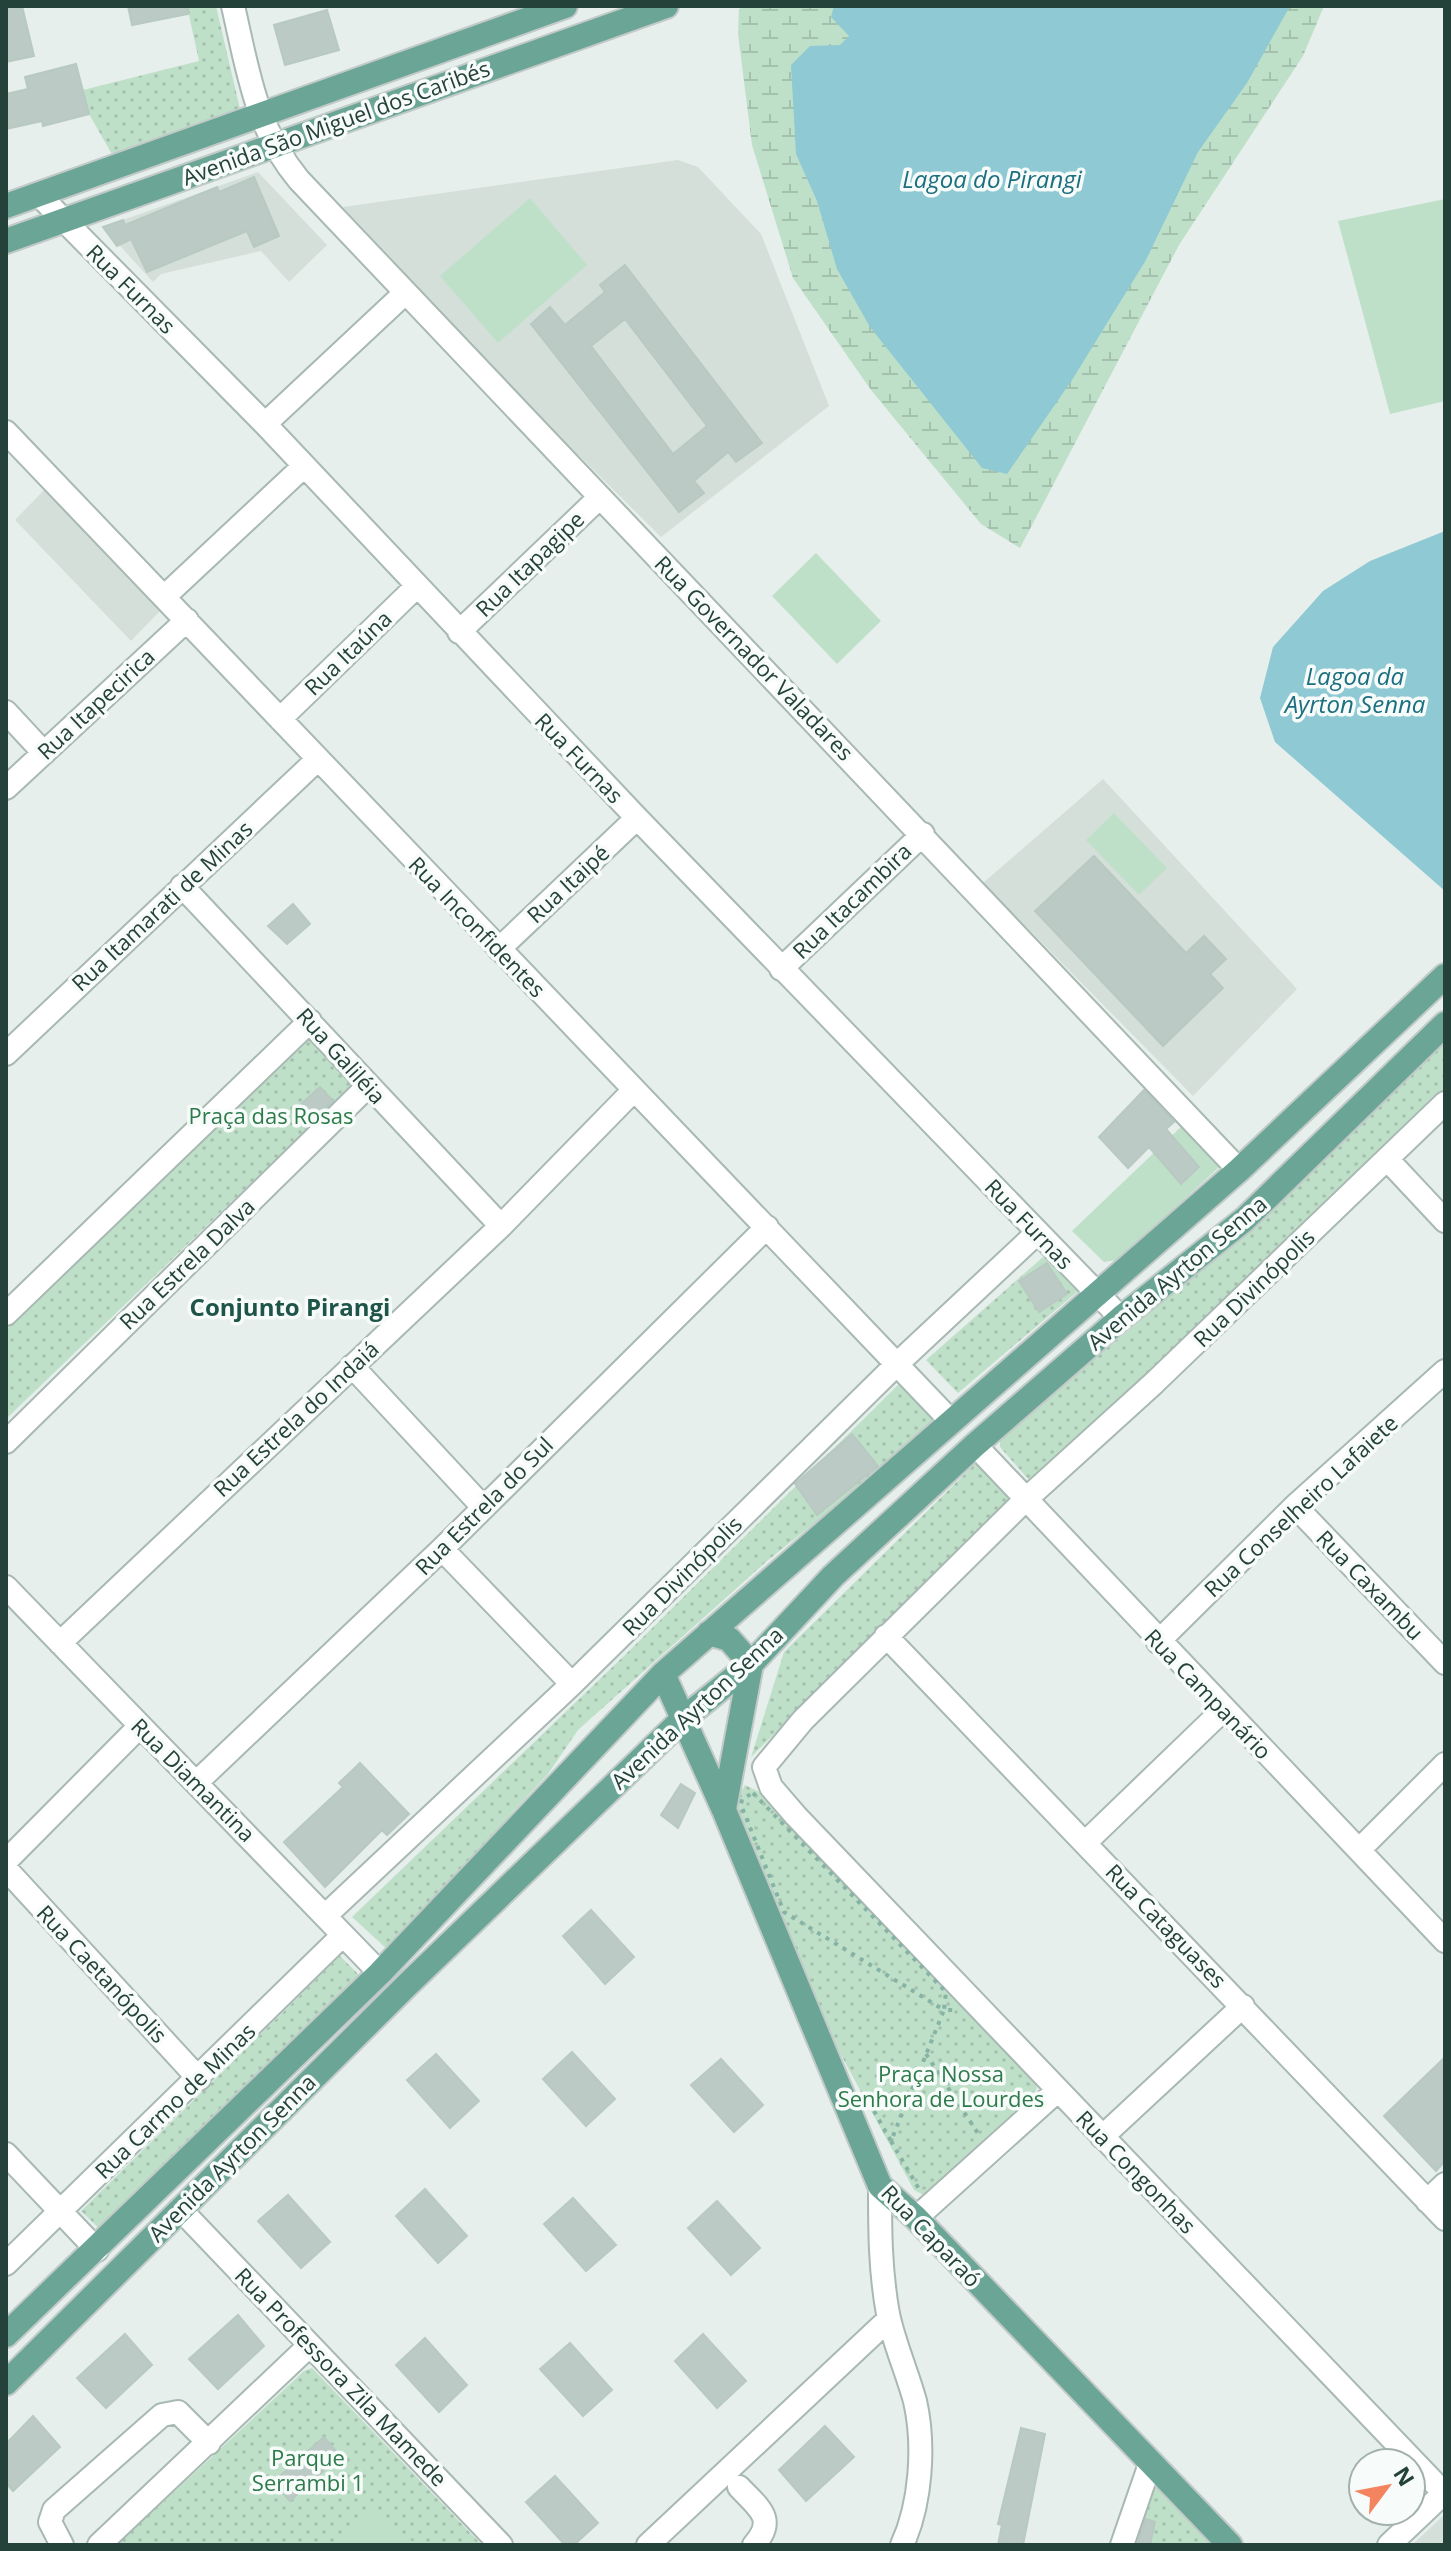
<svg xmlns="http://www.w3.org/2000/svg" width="1451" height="2551" font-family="'Open Sans',sans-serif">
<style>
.built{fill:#d4dfda}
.green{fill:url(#green-dots)}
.wetland{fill:url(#wetland-marsh)}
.pitch{fill:#bfe0c8}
.water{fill:#8ec9d4}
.building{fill:#bbcac4;stroke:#b8c9c2;stroke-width:2;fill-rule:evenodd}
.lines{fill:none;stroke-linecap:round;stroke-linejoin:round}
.minor-casing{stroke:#a8b8b2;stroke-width:26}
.major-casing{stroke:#c2cac8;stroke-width:28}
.path{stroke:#86b3a5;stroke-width:4;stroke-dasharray:4 6;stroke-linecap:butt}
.minor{stroke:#fff;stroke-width:22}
.major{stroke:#6aa596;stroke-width:24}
.labels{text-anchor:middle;stroke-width:7;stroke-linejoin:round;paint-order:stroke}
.street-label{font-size:22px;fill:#24423a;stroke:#f7fbf9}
.park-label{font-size:22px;fill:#2d7a4b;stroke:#f7fbf9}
.water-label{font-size:24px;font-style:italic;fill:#1c6f80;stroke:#f7fbf9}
.neighbourhood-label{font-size:24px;font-weight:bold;fill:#1f5548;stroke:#f7fbf9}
</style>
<defs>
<pattern id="green-dots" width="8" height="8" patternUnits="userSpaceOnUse" patternTransform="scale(2)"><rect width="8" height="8" fill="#bfe0c8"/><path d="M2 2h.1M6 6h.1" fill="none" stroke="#a4c1ad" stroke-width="1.8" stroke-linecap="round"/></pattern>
<pattern id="wetland-marsh" width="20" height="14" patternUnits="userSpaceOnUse" patternTransform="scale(2)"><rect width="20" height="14" fill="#bfe0c8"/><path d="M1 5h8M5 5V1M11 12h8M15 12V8" fill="none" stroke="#a4c1ad"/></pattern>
</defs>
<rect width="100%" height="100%" fill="#e6efeb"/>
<path class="built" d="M678 160 698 167 761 234 829 406 661 537 533 410 343 207Z
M258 172 327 245 289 282 261 251 161 274 153 282 103 227Z
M46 488 160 611 131 641 15 520Z
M1103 779 1297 989 1193 1096 983 883Z
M1445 2514V2545H1412Z"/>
<path class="green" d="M187 6H216L240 109 113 156 89 114 83 90 199 61Z
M308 1032 354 1084 6 1419V1330Z
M1445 1041V1089L1149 1381 1030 1481 1000 1447V1436C1156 1314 1300 1176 1445 1041Z
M1051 1250 1084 1286 958 1393 926 1360Z
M903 1380 941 1422 767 1561 578 1730 548 1774 387 1949 352 1917 626 1654Z
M978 1461 1010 1500 751 1757 784 1652Z
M745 1785 761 1793 864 1896 1037 2087 1031 2101 933 2200 914 2190 833 2040 735 1802Z
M340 1956 362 1978 106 2235 81 2211Z
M312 2368 482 2545H117L304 2371Z
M1146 2472 1219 2545H1127Z"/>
<path class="wetland" d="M745 6H1324L1303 56 1179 245 1020 548 981 524 871 390 793 278 752 145 738 34 739 9Z"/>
<path class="pitch" d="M530 198 587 265 498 343 440 276Z
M1445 199V401L1390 414 1338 221Z
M816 553 881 621 837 664 772 596Z
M1114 813 1167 868 1139 895 1086 840Z
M1185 1123 1228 1159 1118 1260 1104 1262 1072 1231Z
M369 2507 417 2545H337Z"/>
<path class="water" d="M834 6H1290L1247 83 1198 152 1146 260 1072 380 1007 474 982 468 870 327 837 269 817 201 796 154 791 65 810 46 840 45 849 36 831 17Z
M1445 531V891L1275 742 1260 698 1273 647 1323 591 1370 561Z"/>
<path class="building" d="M6 6H22L34 56 6 62Z
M128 6H188V14L132 25Z
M327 10 339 50 285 65 274 25Z
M76 64 89 114 43 126 42 121 6 129V94L28 89 25 77Z
M254 177 279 236 254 247 247 231 147 272 131 239 117 246 103 227 123 220 125 225 217 187 219 192Z
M625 265 762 443 736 462 728 452 694 481 704 493 679 512 531 324 550 307 565 325 605 292 600 285ZM625 319 707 426 673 454 591 346Z
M1094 856 1186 953 1204 936 1226 959 1210 974 1223 988 1163 1046 1035 911Z
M293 904 310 924 287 944 268 926Z
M320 1087 333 1101 305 1128 292 1112Z
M1144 1090 1174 1122 1166 1129 1199 1167 1181 1184 1149 1147 1128 1168 1099 1137Z
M1047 1263 1067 1294 1039 1312 1019 1281Z
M852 1434 878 1466 817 1515 795 1484Z
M360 1763 409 1814 387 1835 382 1830 325 1887 284 1842 343 1787 339 1783Z
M681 1784 695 1793 678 1828 661 1815Z
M591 1910 634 1957 605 1984 563 1936Z
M572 2052 615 2099 586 2126 543 2079Z
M436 2054 479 2101 450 2128 407 2080Z
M1445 2057V2161L1436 2171 1384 2116Z
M721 2059 763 2105 734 2132 691 2085Z
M425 2189 467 2236 438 2263 396 2216Z
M288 2195 330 2242 301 2268 258 2221Z
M573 2198 616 2245 586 2271 544 2224Z
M717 2201 760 2248 731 2275 688 2228Z
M238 2315 264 2346 218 2389 189 2359Z
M125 2334 152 2365 106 2408 77 2378Z
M703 2334 746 2381 717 2408 675 2361Z
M425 2338 467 2385 439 2412 396 2365Z
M570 2343 612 2390 583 2416 540 2369Z
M33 2416 60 2447 13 2491 6 2483V2444Z
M825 2426 854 2457 806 2501 779 2470Z
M1021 2428 1045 2434 1023 2545H998L1002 2525 998 2524Z
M324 2437 340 2456 290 2501 273 2482Z
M555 2476 598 2523 574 2545H565L526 2502Z
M1146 2519 1155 2522 1150 2545H1137Z"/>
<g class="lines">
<defs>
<path id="minor" d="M233 6C248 71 255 127 299 180L1239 1170
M39 195 265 424 637 818 1121 1318
M265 424 404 294
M6 432 950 1420
M164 597 303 467
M459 632 600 497
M6 712 44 753
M280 719 416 587
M6 788 187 620
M182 886 501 1226
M499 949 637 818
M781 969 923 834
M6 1054 318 759
M1387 1159 1445 1221
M6 1314 310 1021
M352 1366 483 1507
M6 1442 368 1086
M975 1445 1445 1941
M1295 1506 1445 1663
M442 1549 572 1684
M6 1587 380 1973
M886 1636 1445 2219
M1158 1642 1295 1506 1445 1371
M60 1643 501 1226 633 1091
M197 1782 442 1549 767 1227
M1086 1842 1223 1710
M1359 1850 1445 1764
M6 1861 140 1726
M6 1869 199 2079
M325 1916 572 1684 897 1364 1037 1233
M1102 2137 1243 2006
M6 2154 97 2250
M880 2186C880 2230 880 2270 888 2314 894 2343 907 2372 915 2401 925 2445 921 2504 902 2545
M1427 2201 1445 2184
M180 2209 501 2545
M916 2218 1057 2091
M6 2264 343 1935
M739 2487C759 2508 777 2519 754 2545
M1444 2493 796 1816 771 1787 764 1767 803 1720 1024 1501 1154 1383 1445 1103
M62 2545 50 2522 54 2510 162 2415 178 2412 209 2443
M99 2545 310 2345
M648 2545 889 2319
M1122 2545 1150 2464
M1389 2545 1445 2492"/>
<path id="major" d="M6 206 565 6
M6 241 666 6
M709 1633 729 1639 751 1664 724 1809
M663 1674 724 1810 880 2186 916 2218 1230 2545
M6 2335 380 1973 663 1674 1239 1170 1445 976
M6 2383 406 1986 684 1718 751 1664 833 1576 975 1445 1121 1318 1245 1219 1445 1024"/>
</defs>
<use href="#minor" class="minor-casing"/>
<use href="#major" class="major-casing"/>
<path class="path" d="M753 1793 946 1992 944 2010 784 1912 741 1805 742 1799Z
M926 2054 979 2135
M874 2111 891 2141 944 2010H955
M891 2141 919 2189"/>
<use href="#minor" class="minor"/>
<use href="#major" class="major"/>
</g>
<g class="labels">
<g class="street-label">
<text transform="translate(336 123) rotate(-20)" y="8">Avenida São Miguel dos Caribés</text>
<text transform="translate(131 289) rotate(45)" y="8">Rua Furnas</text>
<text transform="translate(530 564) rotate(-44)" y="8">Rua Itapagipe</text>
<text transform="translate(348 653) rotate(-44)" y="8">Rua Itaúna</text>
<text transform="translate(754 658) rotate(46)" y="8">Rua Governador Valadares</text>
<text transform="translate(96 704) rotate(-43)" y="8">Rua Itapecirica</text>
<text transform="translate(579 758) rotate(46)" y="8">Rua Furnas</text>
<text transform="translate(568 884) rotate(-43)" y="8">Rua Itaipé</text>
<text transform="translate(852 901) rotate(-44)" y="8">Rua Itacambira</text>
<text transform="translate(162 906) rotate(-43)" y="8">Rua Itamarati de Minas</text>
<text transform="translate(477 927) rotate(46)" y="8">Rua Inconfidentes</text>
<text transform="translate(341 1056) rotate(48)" y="8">Rua Galiléia</text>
<text transform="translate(1029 1224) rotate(46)" y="8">Rua Furnas</text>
<text transform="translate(187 1264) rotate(-44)" y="8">Rua Estrela Dalva</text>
<text transform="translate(1177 1273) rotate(-40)" y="8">Avenida Ayrton Senna</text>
<text transform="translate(1254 1288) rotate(-44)" y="8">Rua Divinópolis</text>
<text transform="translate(296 1419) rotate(-43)" y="8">Rua Estrela do Indaiá</text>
<text transform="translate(484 1506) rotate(-45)" y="8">Rua Estrela do Sul</text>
<text transform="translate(1301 1506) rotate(-43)" y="8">Rua Conselheiro Lafaiete</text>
<text transform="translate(682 1576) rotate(-45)" y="8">Rua Divinópolis</text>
<text transform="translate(1370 1585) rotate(46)" y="8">Rua Caxambu</text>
<text transform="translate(1208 1694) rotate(46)" y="8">Rua Campanário</text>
<text transform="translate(697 1708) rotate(-43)" y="8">Avenida Ayrton Senna</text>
<text transform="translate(193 1780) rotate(45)" y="8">Rua Diamantina</text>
<text transform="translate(1166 1926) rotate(46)" y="8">Rua Cataguases</text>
<text transform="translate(102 1974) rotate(47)" y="8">Rua Caetanópolis</text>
<text transform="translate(175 2101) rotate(-44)" y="8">Rua Carmo de Minas</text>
<text transform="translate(232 2158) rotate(-45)" y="8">Avenida Ayrton Senna</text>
<text transform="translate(1136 2172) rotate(46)" y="8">Rua Congonhas</text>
<text transform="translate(931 2236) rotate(46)" y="8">Rua Caparaó</text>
<text transform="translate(341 2377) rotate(46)" y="8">Rua Professora Zila Mamede</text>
</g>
<g class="park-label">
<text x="271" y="1124">Praça das Rosas</text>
<text x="941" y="2082">Praça Nossa<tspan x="941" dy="25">Senhora de Lourdes</tspan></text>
<text x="308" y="2466">Parque<tspan x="308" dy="25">Serrambi 1</tspan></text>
</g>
<g class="water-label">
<text x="992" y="188">Lagoa do Pirangi</text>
<text x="1355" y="685">Lagoa da<tspan x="1355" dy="28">Ayrton Senna</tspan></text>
</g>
<g class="neighbourhood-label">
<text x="290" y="1316">Conjunto Pirangi</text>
</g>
</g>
<rect width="1451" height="2551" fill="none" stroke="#24423a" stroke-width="16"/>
<g transform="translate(1387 2487) rotate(58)"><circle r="38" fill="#f7fbf9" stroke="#a3b1ad" stroke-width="2"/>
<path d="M0-6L14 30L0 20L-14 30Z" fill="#f4845f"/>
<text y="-12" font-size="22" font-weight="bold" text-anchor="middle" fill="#24423a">N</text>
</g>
</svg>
